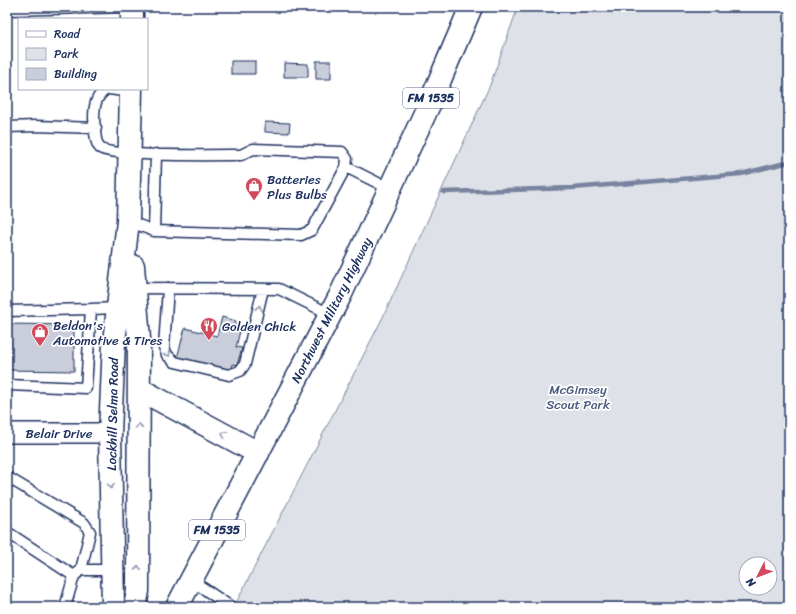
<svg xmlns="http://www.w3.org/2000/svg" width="796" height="614" font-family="Sriracha,sans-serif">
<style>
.green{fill:#dee1e7;stroke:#7c88a2;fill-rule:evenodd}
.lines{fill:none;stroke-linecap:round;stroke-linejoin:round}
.stream{stroke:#77839f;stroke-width:4.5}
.building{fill:#caceda;stroke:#1b2f5e}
.service-casing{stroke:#1b2f5e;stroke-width:13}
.minor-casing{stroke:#1b2f5e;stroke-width:22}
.secondary-casing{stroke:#1b2f5e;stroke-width:25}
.primary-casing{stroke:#1b2f5e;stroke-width:25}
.service{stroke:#fff;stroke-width:10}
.minor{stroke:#fff;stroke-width:19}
.secondary{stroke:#fff;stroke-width:22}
.primary{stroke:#fff;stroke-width:22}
.oneway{stroke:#8d97ae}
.labels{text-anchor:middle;stroke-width:3.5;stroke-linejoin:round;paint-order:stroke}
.shield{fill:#fff;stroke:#5f6d8e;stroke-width:1}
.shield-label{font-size:12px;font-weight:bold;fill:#1b2f5e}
.poi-label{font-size:13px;fill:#1b2f5e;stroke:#fff;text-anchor:start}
.street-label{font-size:13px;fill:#1b2f5e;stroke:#fff}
.park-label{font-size:13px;fill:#4c5c80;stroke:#fff}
</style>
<rect width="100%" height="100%" fill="#fff"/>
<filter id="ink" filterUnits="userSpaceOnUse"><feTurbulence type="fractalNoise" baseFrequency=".025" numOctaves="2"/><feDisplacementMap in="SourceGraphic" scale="8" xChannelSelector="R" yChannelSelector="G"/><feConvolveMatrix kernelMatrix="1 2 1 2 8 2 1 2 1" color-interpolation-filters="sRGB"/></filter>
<g filter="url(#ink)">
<path class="green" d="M518 7H789V607H234L383 317 490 85ZM746 564H770V588H746Z"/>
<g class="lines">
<path class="stream" d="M444 192 572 188 741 174 789 162"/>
</g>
<path class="building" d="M231 61H255V74H231Z
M316 61H331V79H316Z
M284 63 308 64V77H284Z
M265 122 290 123 289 133 265 132Z
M222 317 236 321 235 325 241 327 236 347 242 348 237 365 233 364 231 373 177 358 185 328 217 336Z
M7 324 74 325V371L7 370Z"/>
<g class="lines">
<defs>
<path id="service" d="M7 10 132 7
M107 89C96 95 94 106 94 118 95 126 94 142 100 148 111 157 220 155 241 155L253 149 342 152 347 159 346 167 312 230 301 235 154 231 128 221
M109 89 131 92
M9 127 35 126 96 128
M346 167 390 189
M154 231 156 154
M135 288 279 289 330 314
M168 288 164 347 167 355 175 362 229 375 240 371 245 364 263 289
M7 311 91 309
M7 385 86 388 91 309 118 308
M7 477 84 523 90 532 81 570
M7 532 74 576
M191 580 231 607
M65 607 74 576 81 570H112"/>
<path id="minor" d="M7 433H110"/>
<path id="secondary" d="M132 19V7
M133 266 139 339 138 591 135 607
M139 389 258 453
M113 607 110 433 114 342 128 221 131 89"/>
<path id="primary" d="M177 607 340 296 433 96 471 7"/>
</defs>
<use href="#service" class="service-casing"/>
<use href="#minor" class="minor-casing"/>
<use href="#secondary" class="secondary-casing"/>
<use href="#primary" class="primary-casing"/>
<use href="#service" class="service"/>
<use href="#minor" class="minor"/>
<use href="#secondary" class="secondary"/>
<use href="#primary" class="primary"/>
</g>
<defs><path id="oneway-chevron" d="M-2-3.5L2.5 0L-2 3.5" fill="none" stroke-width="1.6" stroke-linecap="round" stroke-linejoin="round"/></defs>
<g class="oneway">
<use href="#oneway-chevron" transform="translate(259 308) rotate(-77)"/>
<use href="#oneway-chevron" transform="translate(168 354) rotate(56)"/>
<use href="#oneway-chevron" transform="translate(139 426) rotate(-90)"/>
<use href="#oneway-chevron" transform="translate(224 434) rotate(-151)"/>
<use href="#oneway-chevron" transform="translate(111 486) rotate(89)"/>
<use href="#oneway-chevron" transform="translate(138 568) rotate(-90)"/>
</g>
</g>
<defs>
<symbol id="shop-pin" viewBox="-11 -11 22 30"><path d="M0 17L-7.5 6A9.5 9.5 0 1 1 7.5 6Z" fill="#d1495b" stroke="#fff"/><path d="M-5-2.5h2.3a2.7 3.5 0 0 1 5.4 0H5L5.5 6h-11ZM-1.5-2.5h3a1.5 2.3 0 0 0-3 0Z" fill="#fff"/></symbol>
<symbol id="restaurant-pin" viewBox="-11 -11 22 30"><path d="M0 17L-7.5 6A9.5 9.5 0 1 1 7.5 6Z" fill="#d1495b" stroke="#fff"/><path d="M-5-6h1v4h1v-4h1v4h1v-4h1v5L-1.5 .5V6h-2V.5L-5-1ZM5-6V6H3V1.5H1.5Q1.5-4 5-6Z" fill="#fff"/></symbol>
</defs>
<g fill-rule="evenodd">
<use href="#shop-pin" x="244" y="176" width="20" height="27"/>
<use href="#restaurant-pin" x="199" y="316" width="20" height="27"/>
<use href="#shop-pin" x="30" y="322" width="20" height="27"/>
</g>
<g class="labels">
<g class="shield">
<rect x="403" y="88" width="56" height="20" rx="3"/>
<rect x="189" y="520" width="56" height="20" rx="3"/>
</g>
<g class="shield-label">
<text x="431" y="102">FM 1535</text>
<text x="217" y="534">FM 1535</text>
</g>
<g class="poi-label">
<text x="267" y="184">Batteries<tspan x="267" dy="15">Plus Bulbs</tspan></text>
<text x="53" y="330">Beldon's<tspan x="53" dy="15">Automotive &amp; Tires</tspan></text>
<text x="222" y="331">Golden Chick</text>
</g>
<g class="street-label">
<text transform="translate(331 310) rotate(-63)" y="5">Northwest Military Highway</text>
<text transform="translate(112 414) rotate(-89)" y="5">Lockhill Selma Road</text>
<text x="59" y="438">Belair Drive</text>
</g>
<g class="park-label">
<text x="578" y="394">McGimsey<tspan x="578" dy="15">Scout Park</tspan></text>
</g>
</g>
<rect width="796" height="614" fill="none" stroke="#fff" stroke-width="24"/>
<rect x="12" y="12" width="772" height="590" fill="none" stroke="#1b2f5e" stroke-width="1.5" filter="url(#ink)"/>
<rect x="18" y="18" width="130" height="72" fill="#ffffff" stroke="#a4acbf"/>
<rect x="26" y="31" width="20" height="6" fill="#ffffff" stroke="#a4acbf"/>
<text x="54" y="38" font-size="12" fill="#1b2f5e">Road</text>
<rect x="26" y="48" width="20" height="12" fill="#dee1e7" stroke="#a4acbf"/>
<text x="54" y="58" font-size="12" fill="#1b2f5e">Park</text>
<rect x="26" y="68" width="20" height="12" fill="#caceda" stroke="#a4acbf"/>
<text x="54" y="78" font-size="12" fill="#1b2f5e">Building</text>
<g transform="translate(758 576) rotate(228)"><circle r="19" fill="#ffffff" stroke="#a4acbf"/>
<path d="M0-3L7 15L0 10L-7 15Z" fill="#d1495b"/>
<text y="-6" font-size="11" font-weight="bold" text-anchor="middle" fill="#1b2f5e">N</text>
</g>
</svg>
